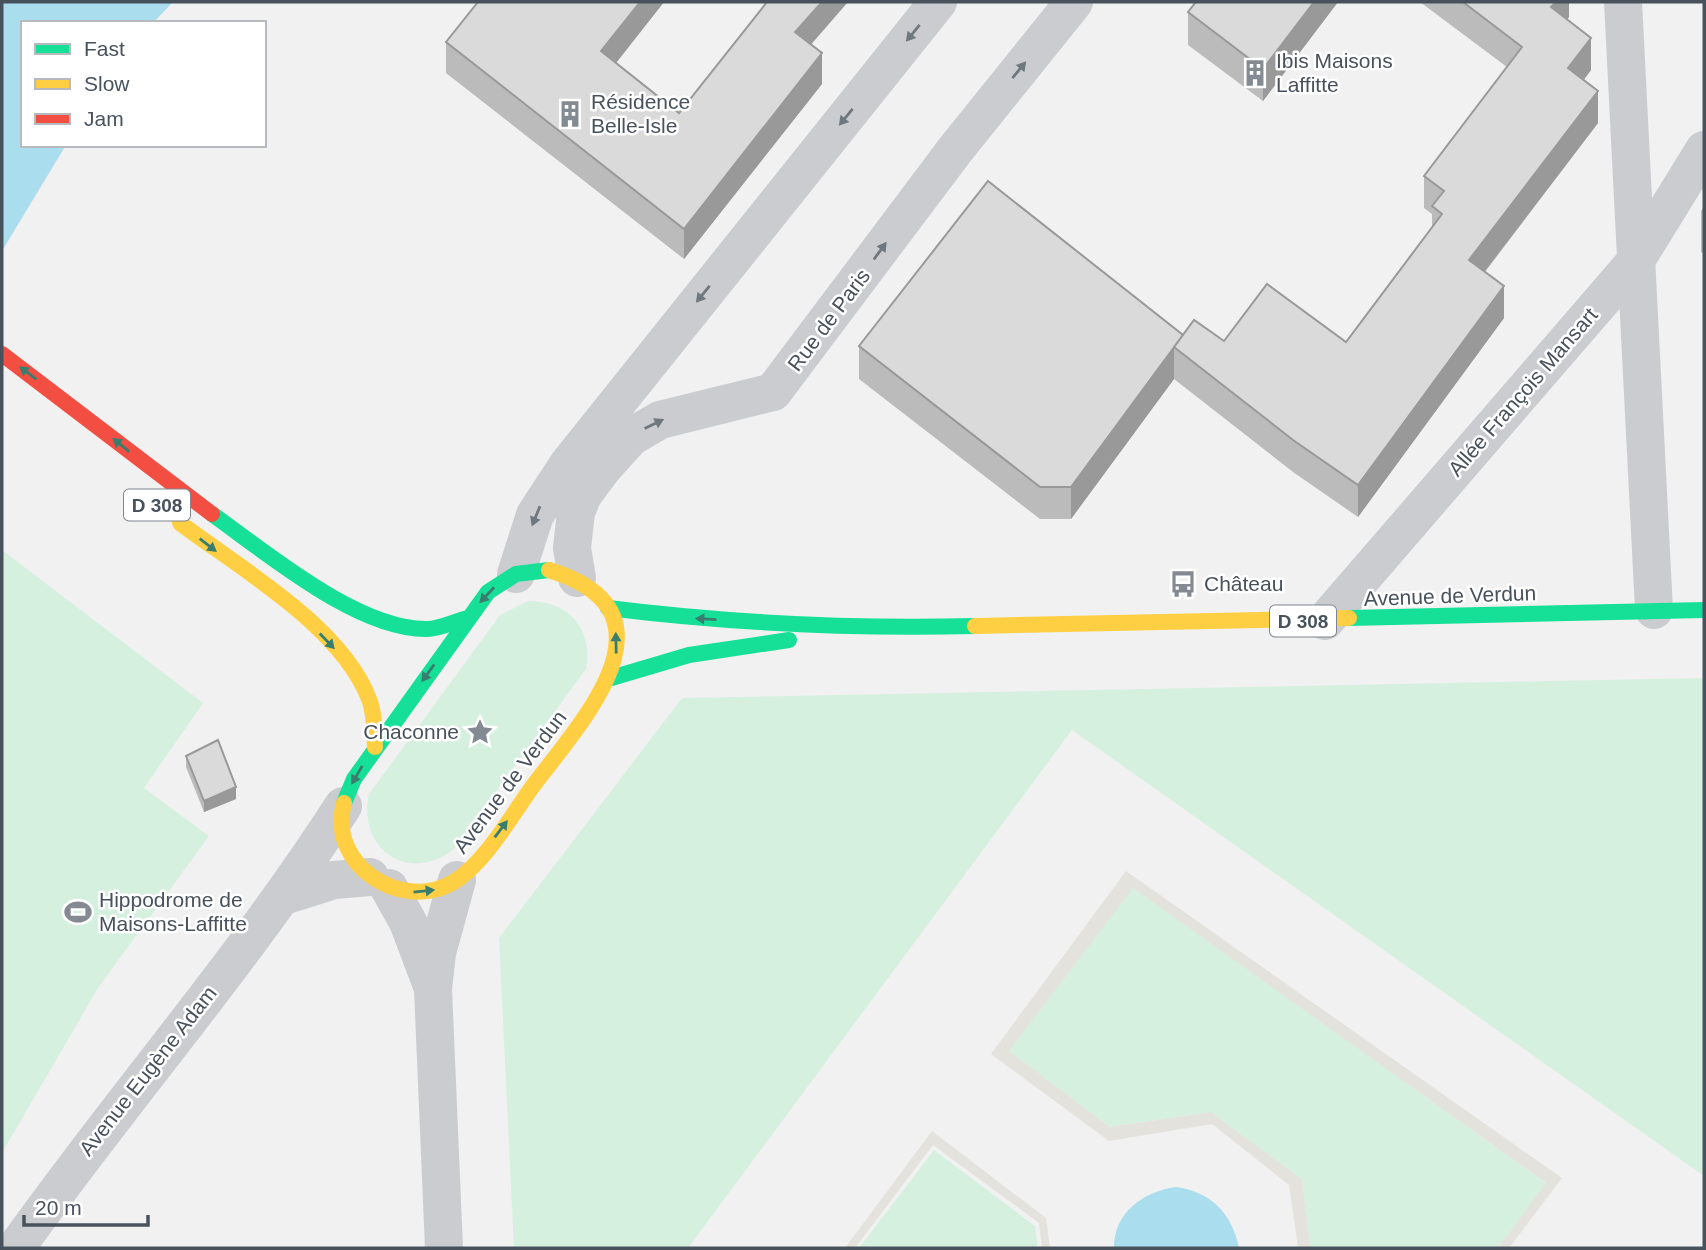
<svg xmlns="http://www.w3.org/2000/svg" width="1706" height="1250" font-family="Arial,sans-serif">
<style>
.green{fill:#d6f0e0}
.sand{fill:#e4e2dd}
.water{fill:#ade}
.lines{fill:none;stroke-linecap:round;stroke-linejoin:round}
.street{stroke:#cacccf;stroke-width:38}
.fast{stroke:#16e098;stroke-width:16}
.slow{stroke:#ffcf43;stroke-width:16}
.jam{stroke:#f24e42;stroke-width:16}
.wall{fill:#bbbbbc}
.shaded-wall{fill:#999}
.building{fill:#dadadb;stroke:#999;stroke-width:2}
.oneway{fill:#6f777f}
.oneway2{fill:#397d6f}
.labels{text-anchor:middle;stroke-width:5;stroke-linejoin:round;paint-order:stroke}
.shield{fill:#fff;stroke:#7f868e;stroke-width:2}
.shield-label{font-size:19px;font-weight:bold;fill:#48525d}
.poi-label{font-size:21px;fill:#48525d;stroke:#fff;text-anchor:start}
.street-label{font-size:21px;fill:#48525d;stroke:#fff}
</style>
<rect width="100%" height="100%" fill="#f1f1f1"/>
<path class="green" d="M2 550 203 703 144 788 209 836 98 988 2 1153Z
M528 601C569 601 593 628 586 669L453 850C408 884 357 849 369 794L500 615Z
M1704 678V1176L1072 730 688 1248H514L499 938 682 698Z
M1133 887 1547 1184 1498 1248H1310L1302 1179 1211 1112 1110 1127 1008 1051Z
M934 1150 1035 1226 1038 1248H859Z"/>
<path class="sand" d="M1126 871 1562 1178 1509 1248H1498L1546 1183 1133 888 1009 1051 1110 1127 1211 1112 1302 1179 1310 1248H1298L1289 1185 1212 1124 1109 1141 991 1054Z
M932 1131 1046 1218 1050 1248H1042L1039 1223 933 1145 855 1248H845Z"/>
<path class="water" d="M2 2H173L153 23H23V145H66L2 251Z
M1176 1187C1211 1192 1232 1213 1239 1248H1114C1114 1212 1143 1192 1176 1187Z"/>
<g class="lines">
<path class="street" d="M1623 2 1654 610
M516 574 535 515 569 463 938 2
M577 578 572 548 576 512 583 495 603 468 631 437 660 420 773 392 955 150 1074 2
M1325 621 1635 262 1704 150
M389 888 408 922 431 983
M283 896 334 880 370 877
M16 1248C122 1099 244 960 343 806
M444 1248 433 989 437 953 457 880"/>
<path class="fast" d="M212 514C267 553 358 630 427 629 440 629 455 621 468 618
M608 608C729 623 852 629 975 626
M1349 618 1704 610
M608 679 689 655 789 640
M344 803 354 779 488 592 516 574 549 570"/>
<path class="slow" d="M180 523C241 569 341 626 369 699 375 714 374 731 375 747
M975 626 1349 618
M344 803C327 864 400 912 452 883 484 865 511 816 533 786 581 722 686 612 549 570"/>
<path class="jam" d="M2 354 212 514"/>
</g>
<path class="wall" d="M478 2H664L616 63 679 113 811 45 822 84 684 259 446 73V42Z
M1196 2H1338L1263 101 1188 45V12Z
M1420 2H1569V17L1567 19 1591 70 1584 80 1598 123 1485 272 1504 318 1358 517 1293 472 1174 379 1071 519H1040L859 379V346L1183 335 1224 341 1346 342 1432 227V214L1424 208V176L1507 67Z
M1704 206V254L1701 252V211Z
M186 756 236 799 204 812 186 767Z"/>
<path class="shaded-wall" d="M640 2H664L601 82V51Z
M822 2H848L795 63V32Z
M1314 2H1338L1263 101V69Z
M1556 2H1569V17L1551 40V7Z
M1591 38V70L1568 100V68Z
M822 53V84L684 259V229Z
M1598 91V123L1469 292V260Z
M1504 286V318L1358 517V485Z
M1183 335 1174 347V379L1071 519V487Z
M236 787V799L204 812V801Z"/>
<path class="building" d="M478 2H640L601 51 679 113 767 2H822L795 32 822 53 684 229 446 42Z
M1196 2H1314L1263 69 1188 12Z
M1463 2H1556L1551 7 1591 38 1568 68 1598 91 1469 260 1504 286 1358 485 1293 440 1174 347 1194 320 1224 341 1267 284 1346 342 1442 214 1432 206 1444 191 1424 176 1522 47Z
M988 181 1183 335 1071 487H1040L859 346Z
M218 740 236 787 204 801 186 756Z"/>
<defs><path id="oneway-solid" d="M-6-.8H1V-3.2L6.5 0L1 3.2V.8H-6Z" transform="scale(1.75)"/></defs>
<g class="oneway">
<use href="#oneway-solid" transform="translate(913 33) rotate(129)"/>
<use href="#oneway-solid" transform="translate(1019 70) rotate(-51)"/>
<use href="#oneway-solid" transform="translate(846 117) rotate(129)"/>
<use href="#oneway-solid" transform="translate(880 251) rotate(-54)"/>
<use href="#oneway-solid" transform="translate(703 294) rotate(129)"/>
<use href="#oneway-solid" transform="translate(654 424) rotate(-26)"/>
<use href="#oneway-solid" transform="translate(536 516) rotate(112)"/>
</g>
<g class="oneway2">
<use href="#oneway-solid" transform="translate(28 373) rotate(-143)"/>
<use href="#oneway-solid" transform="translate(121 445) rotate(-141)"/>
<use href="#oneway-solid" transform="translate(208 545) rotate(38)"/>
<use href="#oneway-solid" transform="translate(487 595) rotate(133)"/>
<use href="#oneway-solid" transform="translate(706 619) rotate(-177)"/>
<use href="#oneway-solid" transform="translate(327 641) rotate(46)"/>
<use href="#oneway-solid" transform="translate(616 643) rotate(-91)"/>
<use href="#oneway-solid" transform="translate(428 673) rotate(126)"/>
<use href="#oneway-solid" transform="translate(357 775) rotate(120)"/>
<use href="#oneway-solid" transform="translate(501 829) rotate(-53)"/>
<use href="#oneway-solid" transform="translate(424 891) rotate(-6)"/>
</g>
<defs>
<symbol id="building-bare" viewBox="-9 -9 18 18"><path d="M-4-6H4V6H1V3H-1V6H-4ZM-2.5-4.3h1.7v1.8h-1.7ZM.8-4.3h1.7v1.8H.8ZM-2.5-1h1.7V.8h-1.7ZM.8-1h1.7V.8H.8Z" fill="#838a91" stroke="#fff" stroke-width="2.5" paint-order="stroke"/></symbol>
<symbol id="bus-bare" viewBox="-9 -9 18 18"><path d="M-5-6H5V4H4V6H2V4H-2V6H-4V4H-5ZM-3.5-4V0h7V-4ZM-3.5 1.2v1.5H-2V1.2ZM2 1.2v1.5H3.5V1.2Z" fill="#838a91" stroke="#fff" stroke-width="2.5" paint-order="stroke"/></symbol>
<symbol id="sight-bare" viewBox="-9 -9 18 18"><path d="M0-6L1.8-2.2L6-1.7L2.9 1.2L3.7 5.4L0 3.3L-3.7 5.4L-2.9 1.2L-6-1.7L-1.8-2.2Z" fill="#838a91" stroke="#fff" stroke-width="2.5" paint-order="stroke"/></symbol>
<symbol id="stadium-bare" viewBox="-9 -9 18 18"><path d="M0-5a6.5 5 0 1 0 0 10a6.5 5 0 1 0 0-10ZM-3.5-1.8h7v3.6h-7Z" fill="#838a91" stroke="#fff" stroke-width="2.5" paint-order="stroke"/></symbol>
</defs>
<g fill-rule="evenodd">
<use href="#building-bare" x="1236" y="54" width="38" height="38"/>
<use href="#building-bare" x="551" y="95" width="38" height="38"/>
<use href="#bus-bare" x="1164" y="565" width="38" height="38"/>
<use href="#sight-bare" x="461" y="713" width="38" height="38"/>
<use href="#stadium-bare" x="59" y="893" width="38" height="38"/>
</g>
<g class="labels">
<g class="shield">
<rect x="124" y="489.5" width="66" height="31" rx="5"/>
<rect x="1270" y="605.5" width="66" height="31" rx="5"/>
</g>
<g class="shield-label">
<text x="157" y="512">D 308</text>
<text x="1303" y="628">D 308</text>
</g>
<g class="poi-label">
<text x="1276" y="68">Ibis Maisons<tspan x="1276" dy="24">Laffitte</tspan></text>
<text x="591" y="109">Résidence<tspan x="591" dy="24">Belle-Isle</tspan></text>
<text x="1204" y="591">Château</text>
<text x="459" y="739" text-anchor="end">Chaconne</text>
<text x="99" y="907">Hippodrome de<tspan x="99" dy="24">Maisons-Laffitte</tspan></text>
</g>
<g class="street-label">
<text transform="translate(829 320) rotate(-53)" y="7">Rue de Paris</text>
<text transform="translate(1523 392) rotate(-49)" y="7">Allée François Mansart</text>
<text transform="translate(1450 596) rotate(-2)" y="7">Avenue de Verdun</text>
<text transform="translate(510 782) rotate(-53)" y="7">Avenue de Verdun</text>
<text transform="translate(148 1071) rotate(-52)" y="7">Avenue Eugène Adam</text>
</g>
</g>
<rect width="1706" height="1250" fill="none" stroke="#48525d" stroke-width="7"/>
<rect x="21" y="21" width="245" height="126" fill="#ffffff" stroke="#b6babe" stroke-width="2"/>
<rect x="35" y="44" width="35" height="10" fill="#16e098" stroke="#b6babe" stroke-width="2"/>
<text x="84" y="56" font-size="21" fill="#48525d">Fast</text>
<rect x="35" y="79" width="35" height="10" fill="#ffcf43" stroke="#b6babe" stroke-width="2"/>
<text x="84" y="91" font-size="21" fill="#48525d">Slow</text>
<rect x="35" y="114" width="35" height="10" fill="#f24e42" stroke="#b6babe" stroke-width="2"/>
<text x="84" y="126" font-size="21" fill="#48525d">Jam</text>
<path d="M24 1215v10h124v-10" fill="none" stroke="#48525d" stroke-width="3.5"/>
<text x="35" y="1215" font-size="21" fill="#48525d" stroke="#ffffff" stroke-width="5" paint-order="stroke">20 m</text>
</svg>
